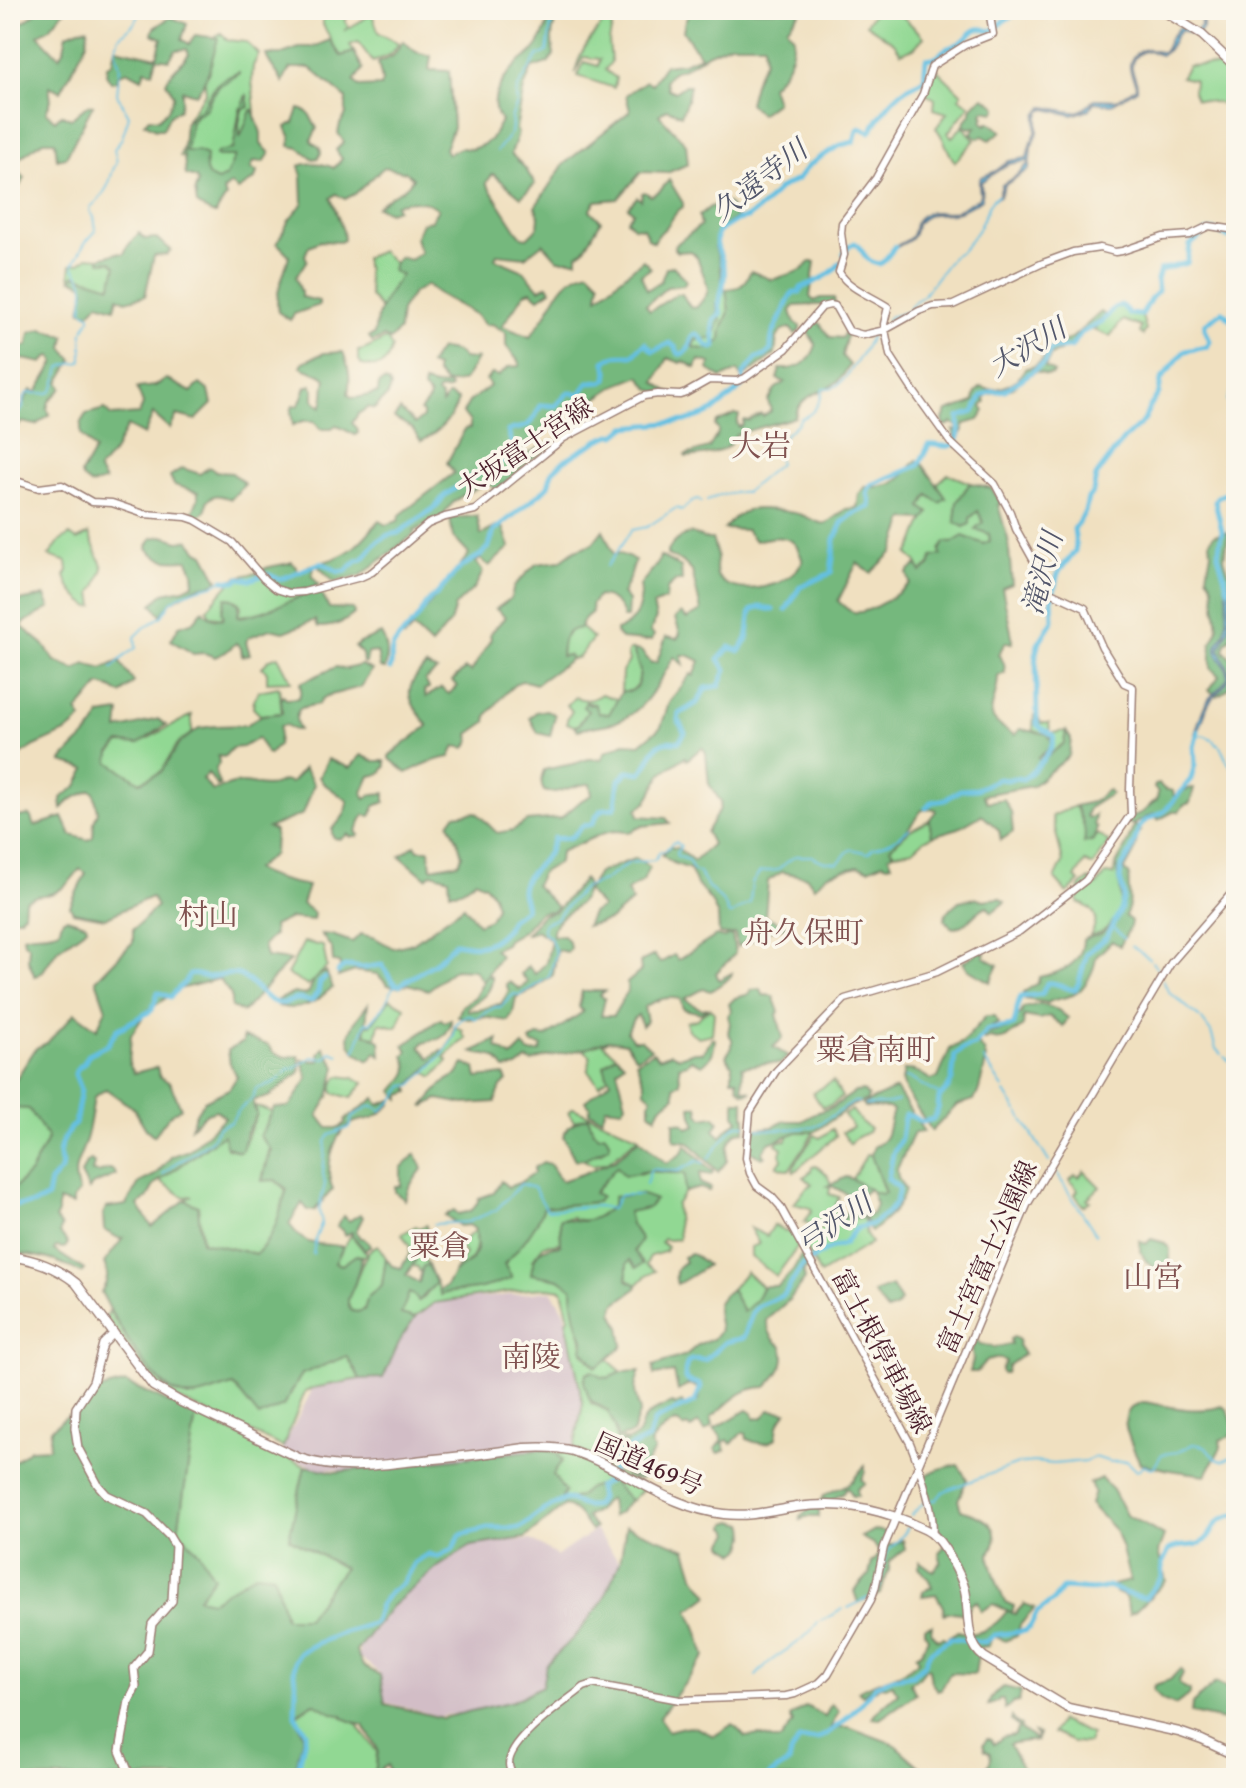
<svg xmlns="http://www.w3.org/2000/svg" width="1246" height="1788" font-family="'Gentium Book Plus','Noto Serif JP',serif">
<style>
.industrial{fill:#d2bdc6}
.green{fill:#91d893;stroke:#6e7c5f;stroke-width:2}
.forest{fill:#74b87d;stroke:#5f6c54;stroke-width:2}
.water{fill:#64c0e2;stroke:#577086;stroke-width:2}
.lines{fill:none;stroke-linecap:round;stroke-linejoin:round}
.stream{stroke:#64c0e2;stroke-width:2}
.river{stroke:#64c0e2;stroke-width:5}
.secondary-casing{stroke:#9d8076;stroke-width:9}
.primary-casing{stroke:#9d8076;stroke-width:10}
.trunk-casing{stroke:#9d8076;stroke-width:11}
.secondary{stroke:#fff;stroke-width:6}
.primary{stroke:#fff;stroke-width:7}
.trunk{stroke:#fff;stroke-width:8}
.labels{text-anchor:middle;stroke-width:7;stroke-linejoin:round;paint-order:stroke}
.street-label{font-size:26px;fill:#4a1f2b;stroke:#fbf7ec}
.water-label{font-size:28px;font-style:italic;fill:#53576b;stroke:#fbf7ec}
.quarter-label{font-size:30px;fill:#805250;stroke:#fbf7ec}
</style>
<rect width="100%" height="100%" fill="#fbf7ec"/>
<filter id="ink" filterUnits="userSpaceOnUse"><feTurbulence type="fractalNoise" baseFrequency=".0125" numOctaves="2"/><feDisplacementMap in="SourceGraphic" scale="16" xChannelSelector="R" yChannelSelector="G"/><feConvolveMatrix kernelMatrix="1 2 1 2 8 2 1 2 1" color-interpolation-filters="sRGB"/></filter>
<filter id="wash" filterUnits="userSpaceOnUse"><feTurbulence type="fractalNoise" baseFrequency=".006" numOctaves="4" result="noise"/><feDisplacementMap in="SourceGraphic" scale="32" xChannelSelector="R" yChannelSelector="G"/><feGaussianBlur stdDeviation="1.8" result="paint"/><feColorMatrix in="noise" values="0 0 0 0 0 0 0 0 0 0 0 0 0 0 0 0 0 1.4 0 .05"/><feComposite in="paint" operator="in"/></filter>
<g filter="url(#wash)">
<rect width="100%" height="100%" fill="#f0e0c0"/>
<path class="industrial" d="M551 1291 564 1310 583 1404 572 1451 546 1449 352 1471 316 1468 280 1453 313 1388 360 1379H382L394 1348 427 1303Z
M595 1530 620 1562 603 1601 585 1626 546 1665 542 1686 513 1701 474 1711 439 1716 381 1701 380 1673 359 1657V1644L409 1589 448 1560 469 1547 490 1542 531 1540 557 1556Z"/>
<path class="green" d="M314 10H348L351 13 345 21 349 27 344 31 372 14 379 33 399 43 391 54 373 62 358 42 350 45 354 52 341 56 330 40 331 39 323 25V18Z
M876 10H896L924 37 914 48 901 53 894 43 866 24Z
M608 17 613 22 609 41 611 62 605 70 616 78 614 88 578 76 584 62 598 66 600 59 583 57 575 73C579 50 594 35 608 17Z
M221 33 227 40 246 42 259 54 253 66 252 79 255 113 254 152 225 186 203 181 193 159 180 156 186 137 187 119 206 92 204 75 207 42Z
M1206 65 1234 69 1236 82 1234 106 1196 99 1193 92 1194 80 1181 77 1188 66Z
M934 67 962 94 959 98 970 105 948 133 952 137 963 126 975 140 955 162C947 152 945 138 936 128L947 113 934 109 935 99 925 93Z
M381 251 394 263 392 271 401 275 381 309 370 296 365 258Z
M88 257 100 258V262L111 261 116 266 112 288 75 275 71 279 70 274 71 265 80 263Z
M722 287 726 289 729 312 722 329 721 340C712 349 704 352 692 347L696 340 710 339 721 320 716 305Z
M1121 306 1130 315 1142 316 1146 330 1143 335 1140 333 1141 327 1123 320 1110 336 1093 330C1104 323 1109 309 1121 306Z
M387 339 392 348C386 366 381 369 362 365L358 358V351C369 350 376 342 387 339Z
M948 474 970 483 957 502 955 522 964 527 970 518 978 511 983 522 976 529 989 534 990 541 984 544 963 536 952 543 945 542 940 550 942 555 921 572 917 562 908 554C917 541 919 525 929 513L921 507 928 494 946 498 937 484Z
M89 534 103 568 96 587 92 592 94 606 90 607C78 599 69 590 65 576L68 571 67 562 49 556 59 542 70 535 77 540Z
M256 573 302 595C282 606 260 615 237 616L241 608 240 603 233 599 226 598 222 610 225 618 210 616 207 609 232 580 237 577Z
M581 628 593 638 579 657 571 659 568 655 561 657 562 640 572 629Z
M629 650H633L640 671 638 685 631 691 621 692 622 672 629 661 627 654Z
M278 656 291 681 267 682V672L262 667 270 659Z
M279 687 282 713 260 715 253 708 254 700 259 691Z
M601 694 617 699 610 714H599L595 704 586 702 588 711 578 725 574 726 567 723V719L572 711 567 705 575 697C586 701 591 701 601 694Z
M192 715V733L178 743 161 772 140 782 108 762 110 753 120 743H139Z
M1034 715H1037L1041 723H1049L1050 731 1053 733 1066 731 1064 743 1042 762 1038 759 1051 746 1052 741C1048 732 1038 736 1033 729Z
M1075 806 1085 826V842L1092 841 1097 834 1109 842 1093 866 1085 862 1075 878 1080 882 1067 893 1055 879 1063 862 1052 816Z
M929 820 933 836 924 840 913 850 896 853 890 848 910 830Z
M1116 864C1118 875 1122 887 1122 898 1121 916 1107 934 1090 936 1100 918 1097 910 1078 902L1080 887 1089 879 1097 885 1106 874 1113 875Z
M304 942 323 946 327 967 308 986 287 974Z
M390 999 405 1007 397 1027 379 1023 376 1038 365 1033 367 1024 371 1025Z
M710 1008 714 1013 712 1034 698 1037 688 1030 686 1022 697 1019Z
M454 1027 463 1030 462 1033 466 1038 444 1057 448 1061 433 1077 425 1071C439 1056 453 1048 454 1027Z
M608 1040 603 1044 616 1055 604 1065 608 1078 599 1085 588 1071 590 1055 583 1049Z
M339 1076 354 1078 364 1083 351 1098 333 1093 332 1089 334 1082Z
M833 1081 842 1097 831 1105 822 1107 813 1093Z
M29 1106 48 1138 30 1173 10 1192V1108Z
M255 1106 272 1112 260 1136 270 1147 262 1180H275L286 1190 275 1230 257 1254 202 1242 198 1207 185 1200 192 1196 184 1197 159 1180 179 1167 226 1131 227 1148 241 1151 257 1114Z
M573 1108 639 1137 608 1162 593 1165 584 1160 593 1154 602 1152 599 1136 593 1131 588 1117 574 1121 568 1112Z
M852 1110 862 1123 870 1128 868 1132 854 1139 850 1144 842 1132 853 1127 844 1115Z
M832 1129 836 1136 794 1172 793 1169 798 1159 815 1135 820 1138Z
M797 1131 814 1132 789 1170 777 1166 782 1159 780 1154 782 1148 776 1144 778 1141 787 1140 789 1134Z
M867 1154 871 1155 885 1194H877L852 1179Z
M617 1165 639 1174 648 1171 685 1174V1192L676 1205 679 1239 669 1240 663 1239 661 1242 667 1247 665 1252 650 1256 646 1265 655 1271 646 1276 637 1285 627 1278V1264L641 1240 631 1224 628 1211 648 1208 614 1197V1205C599 1217 593 1223 573 1219V1217L560 1219 561 1243 544 1245 532 1260 572 1288C572 1310 584 1331 583 1352L595 1367 607 1359 622 1372 608 1378 601 1377 586 1387 591 1403 608 1411 615 1427 616 1440H626C617 1446 608 1453 609 1464L574 1449 583 1403 566 1320 569 1318 562 1290 548 1288 529 1289 434 1303 414 1318 400 1314 409 1292 415 1295 418 1301 424 1298 436 1282 441 1295 444 1293 511 1278 504 1264C521 1247 535 1230 544 1207L593 1194Z
M815 1166C824 1169 829 1176 832 1184L827 1186 830 1187 829 1194 839 1197 836 1205V1223L849 1216 864 1219 866 1235 871 1243 820 1274 801 1238 811 1236 824 1227 826 1220 812 1224 804 1222 812 1210 810 1208 794 1204 806 1188 812 1184 804 1177 811 1171 812 1167Z
M1084 1171 1100 1187 1087 1199 1090 1201 1083 1206 1075 1194 1078 1190 1070 1180 1075 1175 1079 1177Z
M426 1225 428 1238 420 1240C417 1250 423 1257 428 1265L423 1267V1272L419 1271 418 1267 412 1266 415 1260 409 1255 410 1247 402 1234 416 1226 419 1228Z
M774 1225 795 1236 799 1245 776 1276 751 1257V1247L759 1244 750 1228 767 1236Z
M476 1230C478 1255 474 1260 454 1272L465 1254 459 1244Z
M351 1235 366 1253 365 1256 356 1255 342 1265 334 1263Z
M378 1245 386 1258 382 1285 368 1297 364 1310 357 1312 351 1311C349 1305 347 1304 348 1298 349 1296 354 1286 354 1285 360 1271 364 1251 378 1245Z
M746 1272 762 1287 757 1299 743 1312 731 1289Z
M109 1311 139 1356 167 1390 189 1397 233 1385 283 1406 302 1374 348 1356 360 1379 313 1388 305 1392 283 1447 162 1392 106 1317Z
M196 1415 305 1466 289 1538 344 1568 306 1618 282 1619 197 1599 178 1530Z
M565 1451 592 1461 646 1486 631 1501 610 1481 579 1497 560 1500 553 1475 562 1461 557 1453Z
M314 1703 349 1713 377 1752 375 1778H297L296 1767 303 1734 295 1716Z
M1060 1721 1091 1734 1088 1743 1073 1742 1053 1733Z"/>
<path class="forest" d="M36 10H65L50 28 38 35 59 57 64 49 67 34 79 29 88 28 87 42 61 91 49 86 51 100 46 112 55 120 62 115 71 119 88 105H93L66 157 57 159 55 141H43L17 160V171L25 178 18 188 10 189V33L20 21 24 22 37 12Z
M549 10H562C552 23 550 39 554 55L548 63 532 68 524 88 516 129 518 133 511 154 525 168 535 184 521 197 493 174 486 183 517 231 522 237 527 238 538 227 539 216 535 207 564 164 630 111 626 95 646 81 652 84 665 65 683 63 700 56 683 31 685 21 692 10H802L787 28 794 37C791 63 789 68 771 86L776 102 760 114 749 103 755 80 765 60 764 44H730L709 53 684 68 672 72 665 80 668 89 675 92 685 85H690L687 100 681 115 667 109 659 115 686 144 688 164 667 173 641 172 618 199 596 201 590 210 601 221 584 250 577 255V260H558L543 243 525 257 497 254 495 258 498 260 524 271 539 289 548 285 551 290 539 298 531 291 525 293 502 326 530 337C535 330 540 323 545 316 557 295 563 277 589 271L600 282 598 297 643 260 651 268 641 275 647 290 661 281 666 268 673 266 686 280 684 285 667 287 646 305 650 311 677 294H682L690 307 696 308C713 289 709 290 701 268 698 260 698 256 691 251L677 252 674 249 675 245 701 225 699 216 710 207 728 203 736 218 719 229 715 247 720 263 723 290 716 305 721 320 713 338 696 340 692 346C704 352 712 349 721 340L722 329 729 312 726 289C744 287 742 286 751 271L772 280 802 270 810 262H815L810 297 814 301 821 298H834L835 304 794 306 791 311 795 323 800 326V330L795 334 790 328 782 330 777 338 775 354 742 378 738 371 721 378 708 369 711 363 699 360 696 368 683 361 681 363 668 358 655 382 671 393C653 392 650 392 640 376L617 385 591 402 559 416 530 442 523 444 521 453 523 456 552 441 557 442 532 459 496 490 487 483C472 490 449 500 444 516L414 531V534L360 576 334 582 316 564C349 556 357 547 379 521L386 525 398 521 400 515 454 473 447 463 465 429 470 428V422L463 413 469 402 490 386 486 380 492 374 498 376 509 367 519 366 520 363 506 346V333L492 324 485 325 475 314 440 295 427 285 413 293 401 310 399 330 390 340 384 337 372 342 369 337 374 335C377 310 386 295 401 275L392 271 394 262 400 257 410 260 421 252 415 238 422 223 431 221 438 209C428 200 407 199 395 205L397 209 389 212 377 207C388 194 405 193 413 178L406 172 384 167 355 194 345 199 336 194 331 198 343 231 344 240 340 242 320 241 309 246 305 255 307 260 296 277 301 292V297L319 301V305L294 314 290 320 278 312C274 292 285 274 289 255L277 243 288 222 303 203 302 176 299 166C311 161 322 163 334 168L342 159 336 150 344 142 338 133 340 124 346 115V98L310 68H290L283 82C278 73 269 65 266 55L282 54 302 47H313L330 40 341 56 354 52 363 69 354 81 359 87 381 86 382 80 378 63 393 56 403 41 416 52 431 56 429 70 449 71 453 127 445 149 448 154 460 148 472 149 482 145 491 139 501 121C485 102 502 80 516 65 521 60 527 57 532 52 541 43 546 30 549 18L547 14Z
M171 17 187 24 182 39 189 44 195 35 218 38 209 71 202 86 196 94 182 90V100L179 109 170 115 163 129H156L144 123 149 118 158 119 168 110 174 95 166 82C170 72 182 63 189 54L187 49 176 50 169 60 157 58 153 72 145 70 142 78 129 71 119 74 117 81 111 82 106 74 107 66 112 63 115 48 157 57 162 38 152 34 154 28Z
M239 72V74L219 86 209 101 207 108 196 116 191 122 186 151H197L206 155C205 168 204 177 218 181L226 176 235 156H215L218 152 233 149 240 109 244 104 245 97 247 95 249 107 242 110 239 124 240 138 251 110H253L261 133V144L270 153 264 162 254 161 251 168 257 172 255 179 238 190 231 184 223 191 226 197C223 203 218 207 216 214H212L197 204 195 190 198 183 196 178 186 175 183 148 185 123 202 107 215 86 223 79Z
M984 97 996 105 997 109 994 112 984 110 982 114 984 116 982 121 986 125 989 122 1002 131 990 140 983 136 977 138 971 133 976 127 969 128 964 126 965 120 971 114V109L976 102Z
M299 109C313 112 309 118 317 128L311 141 320 148 321 153 318 158 313 159 299 148 290 146 291 138 286 127 294 123Z
M669 180 683 203V207C672 214 674 219 666 227 661 233 657 234 654 242L648 239 643 228 634 227 627 220 633 212 628 207 637 197 641 200 642 193 645 192 651 196 660 191Z
M139 233 145 239 156 238 171 250 167 255 154 256 145 296 126 301 118 297 115 308 98 303 89 313 81 311 85 290 83 284 71 279 75 275 111 286 116 266 111 261 100 262V258L117 253 124 254 127 247Z
M1101 312 1104 314V318L1079 334 1071 345 1064 346 1060 351 1051 355 1045 367 1054 372 1053 374 1046 375 1036 371 1020 381 1013 388 987 395 984 398 986 401 982 407 985 411 979 420 965 424 957 446 952 444 955 439 953 430 957 431 958 427 952 423 947 426 944 425 943 419 947 411 971 403 974 401 976 392 981 387C993 393 1008 386 1018 379L1020 380 1019 377 1026 368C1038 368 1044 358 1050 348L1072 338Z
M817 320 830 337 842 338 844 333 847 334 842 356 850 365C846 371 843 376 838 381 822 394 800 393 795 417 774 424 754 428 736 435 730 454 704 455 686 457L685 455 709 448 718 433V429L715 426 717 422 735 414 739 415 737 424 739 427 743 425V421L745 420 748 421 761 414 763 416 771 411 768 401 775 389 785 382 777 379 780 369C798 370 811 362 816 345L806 329Z
M42 329 65 336 63 348 73 360C67 367 65 375 59 382L62 388 49 401 47 409 50 415 36 425 22 422 10 434V422C22 412 22 402 31 390L37 392 55 362 52 356 47 357 43 363 17 358 19 348 28 345 30 333Z
M440 349C448 350 458 350 463 358L473 359 475 358 477 359C467 376 467 385 445 383L436 373V368L429 365Z
M343 352C349 368 351 377 348 394L351 397 356 398 378 393 379 384 384 381 388 382 391 387 388 395 374 409 369 407 358 414 352 423 357 428 358 433 355 435 336 425 332 429H320L314 421H303L293 425 291 411 293 406 299 405 306 387 311 385 314 390V400L321 407C326 398 323 389 326 379 319 372 310 372 301 367L303 362 324 353Z
M167 379 191 392 200 384 209 391 212 404 196 420 177 415 170 429 153 414 144 435 127 426 114 452 98 470 105 481 91 485 82 478 81 474 95 450 81 435V422L86 414 105 409 111 416 139 414 143 404 137 388 155 386Z
M424 383 435 386 448 385 451 388 449 390 438 391 437 394 441 397 442 404 444 402 447 396H450L458 400C454 417 436 435 421 441L412 428 394 418 400 410 415 424 423 417V413L420 411 429 400 430 396 423 389Z
M917 460 923 465 946 498 940 503 928 495 921 507 929 513 924 520 905 519 893 552 871 573 857 563 838 601C843 605 847 611 854 612 868 615 900 593 910 583L907 573 917 564 921 572 930 566 932 557 941 555 940 550 945 542 952 543 963 536 984 544 990 541 989 534 975 529 983 522 978 511 970 518V524L964 527 955 522 957 502 970 483 991 488 1001 503 998 505 1008 539 1012 584 1002 588 1012 636V643L1006 642 998 654 1004 663 1005 673 998 676C997 711 976 714 1015 735L1020 729 1047 734C1058 745 1046 751 1038 758L1041 762 1064 743 1066 731 1071 739 1069 756 1032 786 983 795 987 802 1004 799 1011 812 1013 832 1001 840 999 830 982 815 959 828 932 836 929 820 936 811 935 809 922 810C910 825 906 835 890 848L894 853 889 856 892 864 888 865 882 863 869 869 858 866 828 874 814 887 807 877 782 872 768 881 765 916 789 927 754 933 753 941H745L743 944 737 947 735 934H732L735 954 716 973 719 980 732 973 731 977 711 991 703 989 684 999 701 1009 708 1008 701 1013 683 1009 680 999C666 996 656 1000 644 1007L647 1021 642 1026 638 1015 633 1019 627 1032 633 1040H641L651 1049 636 1058 626 1043 608 1040 583 1049 546 1057 532 1062 527 1060 517 1067 505 1069C490 1048 490 1059 472 1052L498 1039 496 1047 512 1057 523 1046 530 1053 540 1052 542 1046 532 1044 530 1041 537 1036 546 1037 583 1012 579 1007 582 991H605L600 995 605 999 601 1016H613L627 992V983L641 971 640 962 654 955 660 963 674 955 678 960 716 936 724 938 731 935 719 934 718 916 711 901 697 885 690 869 673 863 662 855 670 847 677 848 694 861 712 844 706 832 720 809 721 802 709 784 706 753 703 748 700 749 687 760 685 757 662 773 646 803 637 809 639 816 666 818 670 823 642 826 630 832 614 831 604 833 560 852 559 862 541 873 535 885 557 907 553 911 540 912 524 930 507 940 505 944 494 949 500 956 483 981 489 975 492 977C493 993 479 1000 467 1008L469 1011C475 1009 478 1011 483 1009 490 1007 494 1004 501 1004L509 991 506 984 509 982 520 989 528 982 521 974 528 966 535 974 546 963 551 940 536 930 528 934H526L542 915 556 911 584 879 587 886C586 889 584 898 582 900 573 913 551 917 553 936L563 935 569 942 570 949 567 952 557 950 553 975 531 991 516 997 513 1013 508 1021 484 1017 468 1019 458 1016 462 1006 475 997 483 982 474 970 455 969 428 990 408 984 397 987 388 985 377 974 355 971 338 977 340 966 339 963 333 962 332 949 321 934 332 935 352 942 361 934 375 938 393 948 413 943 464 906 478 924 490 919 496 907 493 894 485 885 475 880C467 886 460 893 450 892L449 878 432 873 426 878 400 856 415 845 418 850H429L431 868 459 863 462 856 458 841 449 823 455 815 476 812 497 833 513 830 527 821 561 818 582 800 592 795 590 784C574 783 559 796 544 791 540 784 541 777 544 770 554 767 563 766 573 764 587 761 585 757 601 760L605 752 625 743 640 744 661 727 669 703 691 674 694 676 700 661 688 655H681L684 665 674 657C659 682 645 712 616 722 604 726 591 726 578 730L575 726 579 725 588 711 583 707 586 702 589 705 595 704 599 713 609 714 622 691H631L638 686 640 671 633 650 641 651 651 663 657 662 666 637 677 639 680 634 675 618 681 613 687 619 701 611 692 571 683 562 667 555C670 542 680 538 691 533L705 539H712C714 545 716 551 717 557 717 563 714 571 718 577 733 596 774 589 790 576 795 573 799 566 803 562 801 556 798 547 794 543 784 534 767 538 755 541L746 530 724 529C741 506 757 507 783 511 789 512 796 513 802 515 811 519 817 523 826 524L846 509 857 508 859 494 865 487C896 488 897 482 917 460Z
M209 467 216 472 232 473 245 484 231 499C221 496 215 492 207 501 207 511 204 514 195 518L192 514 198 499V492L174 485 170 476 182 468 200 474Z
M477 516 481 535 502 524 510 547 489 566 481 559 476 562 483 572 475 587 455 606 450 623 431 645 413 628 403 638 469 554 453 537 450 518Z
M603 530 614 555 618 553 635 560 630 577 622 594 628 601 627 618H623C622 606 610 596 598 596L591 605 592 612 585 618 580 628C563 630 562 641 561 656L568 655 571 659 536 684C533 683 526 681 522 681 511 683 495 707 487 715L486 722 469 734 470 741 466 748 455 746 450 757C436 759 419 766 407 773L389 758V756L428 726C410 701 399 691 426 666L437 671 425 680 429 688 424 690 426 697 441 688 449 694 457 686 452 681 465 669 471 672 491 639 490 634 505 617 496 609 511 598 514 586 536 564 560 561 575 550 592 544Z
M1229 532 1224 558 1232 582 1236 583V632L1226 643 1224 650 1235 663C1237 680 1232 688 1217 696L1209 690 1219 676 1211 668V644L1218 629 1213 586 1207 575 1211 552 1210 541 1214 535Z
M163 536 179 541 189 540 198 551 204 554 218 580 210 585 197 587 171 602 161 615 152 604 164 593 184 589 194 584 193 572 188 560C170 561 159 562 147 548L152 538Z
M660 556 681 567 682 581H676L667 589 666 599 653 605 656 618 650 632 654 635 652 640 645 641 621 639 616 633V630C636 625 643 604 640 585L658 563Z
M292 562 300 572 310 565 314 568 312 576 319 585C306 590 287 595 274 586 269 583 265 576 261 571 268 564 283 566 292 562Z
M318 591 322 595 329 608 353 609 354 614C342 624 333 627 318 627L315 620 284 632 270 629 249 637 246 642 250 654 242 656 241 648 236 643 226 652 215 657 204 653 193 654C187 649 175 644 171 640L179 626 194 621 203 610C208 617 216 620 224 618L222 611 226 598 233 599 239 604 238 617C267 614 290 598 318 591Z
M10 593 20 601 45 596 50 608 27 621 21 626 43 644 55 661 75 670 86 664 102 669 119 661 134 682 121 694 111 688 100 685 77 711 82 719 68 731 35 746 10 762Z
M381 634C388 646 388 655 385 669L380 668 377 652 368 653 366 663H363L362 654 355 647 360 643Z
M361 665 372 670 361 687 327 696 322 699 319 704 300 708C294 717 296 721 299 730H294L286 725 280 726 278 745 269 754 266 753 258 738 243 747 232 748 224 757 218 756 219 763C213 771 216 777 220 785L217 786 208 773 202 779 213 791C221 788 230 784 238 783 255 782 266 791 283 781L291 783 304 768 314 784 303 814 268 828 275 831 274 854 255 869C264 877 296 884 308 886L302 904 314 913 313 920 290 918 273 926 274 935 263 945 266 957 290 960 243 1012 231 1007V995L219 979 179 989 146 1012 131 1035 129 1064 134 1073 157 1067 159 1076 170 1083 181 1108 169 1116 154 1136 146 1129 134 1109 106 1089 94 1097C92 1110 90 1124 87 1136 81 1159 69 1167 79 1192L73 1199V1205L58 1201V1213L55 1219 62 1227 59 1233 68 1243 65 1248 56 1247 54 1250 84 1270 81 1273C57 1259 37 1255 10 1253V1192L30 1173 48 1138 29 1109 10 1108V1085H12L36 1048 47 1043 75 1013 97 1029 106 1009 96 980 133 942V929C143 923 148 913 157 906L151 897 105 918 73 912 70 906 86 873 80 869C73 878 66 887 56 892 46 897 35 893 25 901L24 913 19 918H11L10 818 30 815 34 826 63 817 71 835 88 840 93 837 94 822 98 812 94 793 91 790 70 800 62 809 61 798 77 786 86 769 61 762C72 746 93 734 100 715L120 712 118 730 158 719 166 725 138 744 120 743 110 753 109 762 140 782 161 772 179 743 200 728 215 726 246 725 262 715 282 713 281 697 283 695 286 699 299 698 301 690 300 683 336 667 346 669Z
M546 710 554 714 555 716 550 736 538 733 530 718 536 712Z
M361 755 374 761H385L386 766 380 774 370 776 363 792 365 799 374 794 385 793V802L375 806 371 816 364 815 356 832 359 835 357 837H351L348 834 341 839 334 838 332 834V829C341 820 347 814 348 801L323 783 319 777 328 759 350 768Z
M1159 784 1164 789 1173 791 1175 801C1180 793 1185 788 1194 788L1190 803 1184 805 1179 812H1173L1158 820 1155 814C1147 815 1142 821 1134 824L1141 831 1138 834 1134 853 1124 871 1130 875C1125 888 1135 898 1125 916L1131 921 1130 927 1120 946 1112 941 1096 957C1095 969 1085 990 1073 995 1064 999 1056 997 1048 1003L1023 999 1024 992 1038 983 1039 977C1060 973 1082 965 1083 940 1089 936 1096 937 1101 934 1105 932 1107 928 1110 925 1128 907 1119 885 1116 864L1126 846 1134 825 1124 822C1131 817 1137 815 1144 811 1149 807 1151 803 1157 800L1158 792 1154 788 1155 785Z
M1109 790 1111 794 1089 808 1086 816 1090 818 1095 815 1094 824 1097 828 1093 840 1084 843C1087 829 1082 819 1075 806 1081 804 1086 804 1092 802 1100 799 1100 792 1109 790Z
M636 858 650 867 643 881 627 891 632 901 610 920 586 926 592 913 602 907 587 891 598 873Z
M977 898 984 900 999 898 1005 902 992 912 987 906C973 912 969 927 952 928L945 920 946 913 959 901Z
M67 918 86 924 87 928 58 949 43 971 35 977 28 960 29 946 24 942 23 936C35 932 47 936 59 930L63 919Z
M981 951 985 953 984 957 998 965 990 982 969 970 963 962Z
M326 972 333 988C326 991 323 996 317 1000 304 1008 293 1010 278 1006V1000L294 993 304 995 309 992C313 982 314 975 326 972Z
M761 989 763 995 773 996 779 1012 777 1014 783 1038 773 1047 788 1056 780 1064 767 1063 742 1067C744 1074 741 1082 743 1089L751 1091V1092L744 1093 738 1087 737 1079H732V1065L726 1056 732 1047V1039L728 1033 730 1023 728 1016 731 1011 729 1004 735 998 750 994 751 990Z
M368 1004 365 1033 380 1041 381 1056 376 1052 369 1061C336 1043 350 1028 368 1004Z
M1040 1004 1058 1010 1068 1018 1063 1026 1049 1016 1040 1019 1024 1016 1023 1026C1012 1034 1003 1043 990 1038L984 1040 982 1036 977 1044C992 1054 984 1067 981 1081 979 1089 979 1093 974 1100L957 1105 932 1131 906 1092 902 1081 904 1070C916 1069 922 1074 931 1080L938 1078 950 1049 963 1042 986 1016H995L998 1023 984 1032 983 1035 1013 1027 1015 1016 1021 1014 1023 1008Z
M441 1019 444 1022 451 1019C451 1036 436 1040 423 1043L420 1047 430 1058 441 1050 442 1054 409 1086 410 1092 401 1095 400 1099 393 1091C402 1079 414 1073 404 1056L408 1051 404 1045C417 1038 427 1026 441 1019Z
M243 1037 268 1045 274 1053 285 1057 299 1056 300 1072 268 1097 254 1100 253 1105 257 1114 246 1134 243 1148 239 1152 226 1146 224 1134 155 1184 147 1198 138 1205 152 1227 185 1200 198 1206 201 1242 256 1254C276 1236 279 1213 287 1189L275 1180 262 1181 271 1150 260 1136 274 1108 289 1107 308 1078 302 1060 319 1061 321 1059 319 1054 324 1047 336 1067 329 1097 318 1115 328 1128H340L345 1123V1120L375 1098 379 1105 392 1100V1104C387 1108 382 1113 376 1116 369 1121 358 1119 351 1124 332 1135 324 1171 333 1189L314 1211 308 1210 302 1203 289 1224C293 1229 298 1236 303 1239 315 1247 331 1243 343 1247L335 1263 342 1265 356 1255 362 1257 355 1283 348 1299V1306L352 1311 357 1312 364 1310 368 1297 382 1285 386 1258 392 1266 401 1268 409 1255 416 1260 406 1275 419 1283 423 1266 428 1265 436 1283 419 1301 414 1295 409 1293 401 1314 415 1318 401 1338 383 1378 360 1379 347 1356 302 1374 283 1406 259 1417 233 1385C219 1389 199 1399 185 1396 152 1389 115 1320 101 1292 108 1281 109 1275 104 1263L123 1238 120 1239 104 1230 103 1214 106 1208 126 1205 139 1183 155 1175 172 1156 189 1150 225 1117 216 1110 207 1113 191 1127 195 1115 204 1101 229 1089 237 1077 230 1064 228 1050 243 1042Z
M711 1038 715 1039C714 1053 712 1057 702 1065L691 1060 687 1064 679 1066 680 1082 674 1087 675 1096 661 1107 656 1117 650 1112V1103L652 1097 645 1091V1084L636 1062 653 1052 659 1058 671 1053 679 1057 694 1052H703L711 1041Z
M616 1055 624 1063 617 1070 626 1103 622 1109 606 1107 602 1118 589 1112 590 1106 585 1101 611 1081 607 1075 604 1065Z
M464 1064 475 1068 477 1078 504 1075 507 1081 501 1087 495 1102 464 1104 438 1099 423 1107 444 1082 457 1075Z
M896 1089 924 1132 914 1133 897 1169 898 1178 905 1190C900 1208 885 1221 871 1232L864 1218 849 1216 838 1222 850 1208H856L865 1218 873 1213 876 1204 871 1191 880 1194 885 1193 871 1155 874 1146C891 1141 887 1126 893 1111L889 1108 864 1107 863 1104Z
M863 1091 868 1096 867 1100 853 1105 814 1132H797L769 1143 762 1153 765 1156 762 1158 751 1152 749 1141 750 1130 773 1127 785 1121H802L818 1112 833 1107 855 1092Z
M735 1101H744V1116L746 1117 745 1131 737 1132C727 1141 727 1148 727 1161L718 1172 689 1142 674 1140V1122L683 1123 688 1128 696 1125 692 1115 691 1107 698 1106 699 1113 703 1118 715 1116 719 1122 714 1130 721 1137 727 1129 739 1120 735 1115Z
M588 1117 593 1131 598 1136 605 1134 610 1143 609 1147 584 1159 575 1160 563 1136C568 1124 576 1121 588 1117Z
M639 1139C650 1147 656 1156 667 1163L681 1154 686 1145 713 1172 711 1175 700 1173V1183L711 1188 709 1191 700 1188 685 1192V1174L648 1171 624 1176 617 1166 594 1193 601 1196 597 1202 544 1207C535 1230 521 1247 504 1264L512 1278 493 1285 477 1289 444 1293 441 1295 439 1290 446 1286 454 1272 471 1261 477 1250 476 1230 469 1225 460 1226 445 1215 454 1210 458 1214C470 1212 475 1211 479 1198L494 1193 501 1181 508 1187 519 1183 534 1173V1168L543 1162 550 1164 561 1181 582 1174 615 1160Z
M416 1154 422 1169 409 1187 405 1200 395 1192V1187L401 1186V1168Z
M91 1160 94 1163 92 1172 99 1173 108 1169 113 1170 116 1175 92 1185 89 1190 81 1174 86 1163Z
M846 1177 852 1179 869 1189 856 1199 854 1198 830 1185Z
M641 1194 655 1200 648 1208 628 1212 631 1224 641 1240 634 1251 643 1264 636 1268 630 1260 627 1264V1280L637 1285 636 1289 616 1303 613 1312 620 1327 623 1346 607 1360 596 1367 582 1349 584 1342C576 1324 572 1307 572 1288L559 1279 531 1274C534 1251 539 1248 561 1245L560 1219C568 1218 573 1221 581 1221 593 1222 604 1212 613 1206V1197Z
M360 1214 363 1217 356 1231 360 1238H363L371 1245 365 1251 352 1235V1232L345 1235 344 1231 337 1226 343 1216 349 1221Z
M1151 1239 1165 1243 1170 1249V1265L1167 1271C1149 1271 1140 1256 1139 1240L1146 1244Z
M690 1254 696 1256 707 1265C704 1268 680 1283 677 1284 674 1275 676 1266 685 1262L683 1257Z
M802 1254 810 1266 803 1271 805 1279 789 1300 766 1320C768 1325 769 1334 773 1338 775 1342 780 1344 782 1347 789 1363 777 1377 766 1387 738 1388 732 1402 711 1417L713 1426 705 1431 698 1423 691 1429 687 1426 683 1428 679 1423 675 1422C665 1427 656 1434 650 1444L654 1450 645 1467 647 1471 641 1479H637L625 1474 630 1466 625 1461 616 1468 609 1464C610 1447 623 1445 635 1437 641 1433 640 1425 644 1420 651 1411 663 1406 673 1403L675 1405 682 1402 684 1407 699 1401 700 1389 690 1384 678 1391 674 1372 654 1375 653 1366 686 1355 699 1344 713 1339 720 1330C717 1307 711 1305 731 1289L743 1312 756 1300 762 1288 766 1286H778L793 1270Z
M892 1286 901 1301 895 1308 887 1311 873 1293Z
M1014 1337 1019 1340 1018 1345 1024 1354 1008 1366 1006 1373H1002L1001 1370 1006 1361 1000 1358 986 1361 977 1372H970L973 1359 972 1352 974 1340H977L980 1345 992 1346 993 1348 1011 1344 1010 1339Z
M592 1371 601 1377 608 1378 622 1372 640 1371C633 1389 634 1393 640 1411L632 1434 617 1438 615 1427 608 1411 590 1400 584 1382 586 1374Z
M126 1383 196 1415 178 1530 199 1552 214 1577 198 1598 212 1601 256 1573 274 1575 285 1618H306L344 1568 289 1538 305 1466 335 1472 546 1449 557 1453 562 1461 553 1475 565 1492 561 1500 579 1497 587 1489 610 1480 630 1500 619 1513 612 1517 610 1499 604 1502 597 1511 586 1517 595 1528 591 1531C583 1521 577 1508 564 1506L525 1538 471 1546 438 1567 392 1606 356 1651 363 1666 380 1675 385 1704 442 1718 513 1701 542 1686 546 1665 578 1633 603 1601 620 1562 626 1526 686 1549 694 1575 709 1595 689 1610 697 1629 705 1656 659 1718 668 1731C695 1723 690 1725 714 1736L733 1724 745 1737 760 1735 772 1740H780L793 1723 790 1717 806 1706 825 1717 831 1704 839 1711 828 1733 841 1727H849L894 1744 933 1778H389L387 1765 375 1774 378 1750 364 1726 343 1718V1716L332 1713 314 1703 295 1715 303 1735 296 1767 297 1778H10V1459L15 1461 30 1449 49 1448 51 1429 102 1389Z
M1145 1402C1170 1407 1198 1414 1223 1406L1228 1410 1235 1429 1231 1436 1220 1440 1221 1447 1206 1475 1169 1470 1140 1463C1131 1442 1110 1409 1145 1402Z
M747 1410 752 1413 755 1419 763 1417 770 1410 786 1412 778 1425 776 1438C767 1446 758 1444 747 1439L746 1433 743 1432C739 1435 734 1442 731 1444L728 1440 723 1442 726 1450 719 1453 715 1449 722 1441 720 1435 714 1429Z
M958 1465 967 1479 958 1500 961 1510C976 1515 999 1521 995 1542 994 1546 991 1550 990 1554 989 1562 1001 1594 1005 1602L1014 1606 1012 1613 1015 1614 1024 1604 1035 1608 1020 1625 1017 1636 1005 1641 994 1636 991 1639 989 1646 981 1647 978 1654 975 1674 950 1673 941 1689 937 1690 931 1682 929 1669 926 1668 919 1677 910 1683 916 1694 880 1719 872 1718 874 1714 898 1693 892 1684 886 1687 880 1686 875 1690 871 1688 863 1695 858 1691C878 1678 904 1678 919 1659L916 1655 921 1652 928 1638 925 1632V1627L932 1625 931 1632 938 1639 944 1637 946 1639 958 1631C977 1639 995 1627 1007 1611L1011 1612 993 1604 981 1611 977 1601 971 1604 967 1614 953 1612 944 1614 943 1607 936 1594 922 1596 923 1591 932 1587 929 1580 919 1567V1561L933 1571 941 1561 939 1552 945 1546 939 1534 923 1478C934 1469 945 1467 958 1465Z
M865 1466V1472L861 1479 865 1483 857 1489 858 1496H853L848 1488H846L844 1493C834 1497 829 1504 819 1509V1517H805L801 1520 800 1516 819 1504C824 1489 841 1491 852 1481 857 1476 859 1471 865 1466Z
M1101 1478 1113 1490 1126 1515 1164 1536 1158 1552 1166 1581 1137 1610 1129 1614 1126 1597 1115 1592 1113 1585 1130 1581 1122 1549 1115 1530 1090 1504 1094 1492 1090 1483Z
M733 1521 745 1524 746 1537 743 1548 736 1553 724 1545V1542L731 1533 730 1530 726 1527 727 1523Z
M875 1530 887 1532 884 1543 890 1545 903 1540 905 1549 889 1562V1570L880 1594 858 1603 854 1591 869 1575 872 1562 876 1559 879 1551 873 1544 861 1537Z
M1180 1669 1183 1673 1179 1681 1180 1685 1190 1690V1694L1175 1705 1162 1700 1153 1691 1154 1685 1170 1680Z
M1215 1683 1236 1692V1710L1231 1719 1223 1720 1191 1713 1192 1704Z
M1004 1687 1021 1691 1019 1702 1013 1703 1005 1709 1003 1699H999L997 1702 988 1706C990 1697 996 1691 1004 1687Z
M1012 1717 1015 1722 1021 1725 1020 1729 1035 1739 1037 1736 1034 1733 1039 1734 1036 1741H1027L1009 1744 1024 1771 1029 1777 1028 1778H983L991 1759 990 1753 985 1750 983 1744 987 1739H990L994 1744 1003 1737 1014 1735 1018 1727 1011 1721Z"/>
<path class="water" d="M1200 10H1203V28L1197 36 1181 30C1172 37 1171 51 1161 55 1157 54 1152 52 1148 51 1138 51 1130 60 1132 69 1134 78 1138 80 1137 89L1112 104 1094 102 1090 109 1073 115 1046 109 1041 111 1038 119V132L1031 147 1029 169 1005 185 1000 196 995 198 999 195 1002 185 1016 176 1029 163 1028 161 1008 164 981 182 982 199C974 204 962 211 953 213 934 216 933 209 916 224 914 246 903 239 891 252 897 242 905 244 911 237 916 231 912 225 918 219 931 206 941 216 955 211 963 208 970 202 978 199L980 195 979 182 981 177 996 171 1009 161 1027 158 1030 145 1036 133 1037 115 1044 107C1068 109 1076 121 1095 99L1117 100 1135 88 1136 85C1134 79 1129 71 1130 65 1131 55 1141 48 1150 50 1155 51 1159 52 1164 52L1170 38 1179 27 1182 26 1195 33 1201 26Z
M1225 582H1229L1231 600 1229 628 1219 649 1231 675C1226 686 1216 692 1209 703 1203 713 1204 726 1195 734 1199 723 1201 710 1208 700 1213 693 1226 684 1228 676 1229 665 1215 659 1217 648 1217 641 1224 637 1225 631 1228 617 1228 598 1225 582Z"/>
<g class="lines">
<path class="stream" d="M497 151 511 133 512 126 511 118 517 104 516 95 519 86 538 56 547 52C549 39 551 20 555 10
M887 320 889 317 907 312 915 301 922 297 952 257 963 250 979 228 989 205 994 198 998 196
M10 422 23 408V399L27 393C56 393 51 398 60 368L66 365 81 362 82 359V333L90 319V315L82 310C83 301 86 291 83 282 81 274 75 272 73 265L85 243 95 232 96 229 94 217 90 211 91 207C98 201 107 190 110 180 112 173 113 168 117 162L114 149 122 138 129 116 117 94 120 67 115 49 119 37 133 25 138 18 140 10
M707 501 722 494C730 496 738 490 746 492L779 464 775 444 798 423 801 418C815 415 821 400 823 388 829 388 831 389 836 386 847 380 866 348 871 336
M607 566 632 530 647 527 676 508 682 510 694 500 698 499 701 502
M112 668 127 654 136 648 135 637 144 628 162 616 171 602 181 595 200 588 214 585 223 580
M1197 737 1203 735 1212 739
M1214 741 1220 746 1226 759
M1227 761 1236 773
M1112 926 1124 939
M1132 946 1149 959
M1152 962 1161 973
M1163 980 1168 991 1200 1018
M1202 1020 1211 1032 1216 1049 1221 1054
M975 1045 976 1046
M355 1051 366 1022 370 1023 384 1006 395 984
M1224 1057 1233 1063 1236 1074
M984 1059 1003 1088
M905 1078H909L938 1094
M1005 1092 1017 1111
M866 1105 887 1104 898 1101
M1019 1113 1049 1162
M759 1129 776 1130 814 1127 854 1102H859
M708 1159 733 1127 738 1125H745
M1053 1168 1096 1234
M163 1174 177 1162 186 1158 211 1140 219 1127 231 1122 237 1112 252 1099 256 1089 274 1083 289 1069 295 1068 312 1057 326 1059 331 1052 339 1055
M646 1184 651 1169 678 1171 697 1161 704 1163
M1234 1201H1236
M434 1224 468 1222 496 1210 521 1184 534 1188 547 1210 598 1206 612 1209 620 1195H641
M313 1254 316 1237 322 1223 319 1210 325 1184 323 1173 326 1141 330 1135 350 1127 352 1117 370 1106H374L381 1111 393 1101 404 1086 412 1085C427 1070 457 1047 455 1025L464 1017 468 1015 476 1019 495 1007H501L514 994 520 995 549 977 556 953 550 937 544 934 543 928 545 923 555 919 583 888 603 881 629 863 655 860 660 851H665L672 843 676 842 681 846 676 853 677 856 688 860 693 870 699 873 708 887 724 903 729 914H732L750 903 752 883 760 872 777 870 795 856H812L822 861 838 863C852 849 844 846 868 853L873 848 892 841 909 829
M931 1500H936L943 1492 949 1489 1018 1464 1033 1462 1054 1464 1085 1461 1095 1457 1110 1462 1127 1461 1137 1471 1144 1465 1151 1468 1154 1467 1162 1454 1178 1452 1193 1444 1205 1446 1216 1459 1222 1461 1236 1455
M911 1515 926 1501
M877 1591C886 1579 880 1565 887 1553 893 1543 902 1540 908 1527
M848 1608 868 1598
M821 1621 843 1609
M756 1676C761 1671 765 1665 771 1661 790 1646 803 1643 818 1622"/>
<path class="river" d="M844 254 848 247 855 243C864 250 864 262 879 264L883 262 895 247
M1223 312 1236 325
M1236 383 1229 400 1232 422V438L1236 450
M1236 454 1232 463 1236 474
M223 580 235 581 240 578 250 580 267 574 279 579C294 576 307 567 322 563L339 572 346 571 357 561 363 559 377 542 388 535 398 533 436 507 444 496 488 466C495 464 509 460 512 451 514 446 509 436 508 431 514 428 520 429 526 426 534 422 537 412 541 405L556 406 569 392 579 395 588 383 602 382 607 379 608 372 605 362C613 353 623 356 633 355L645 343 653 351 670 343 676 348 679 354H683L688 349 693 335 697 334C704 337 702 346 713 348L715 346 713 324 715 319 721 314C715 300 727 285 724 269 722 255 713 247 718 232L737 220 747 218 765 204 779 189 798 179 808 166 819 158 841 145 854 142 857 130 860 128 870 132C880 116 890 100 906 89 912 85 919 83 924 79L926 59 938 57C946 45 950 49 960 43 972 35 974 24 989 31L995 29 1005 20 1022 10
M1228 589 1218 554 1222 531 1215 501 1217 497 1236 490
M786 610 800 587 831 573 835 539 842 523 853 514 870 507C872 498 864 494 871 485L918 466 929 445C936 444 942 447 949 446 962 444 959 426 959 417L974 412 982 396 991 392 1005 390 1022 379 1045 362 1051 349 1071 347 1081 333 1102 322 1114 308 1121 305 1130 314 1142 315 1151 298 1158 291 1157 280 1160 270 1187 263 1190 245 1207 231H1216L1229 238 1236 234
M390 669C393 661 390 657 392 650 396 637 410 629 417 619 424 610 427 599 437 594L461 567 481 555 489 546 494 531 542 492 548 486 552 472 565 460 599 440 611 435H616L626 427 686 421 704 415 713 411 735 393 744 384 743 375 757 358 765 356 771 350C771 334 774 331 781 317 787 308 786 299 794 292H800L801 288C815 282 831 276 840 263
M926 808 932 802 945 800 960 790 977 789 998 779 1007 780 1014 778 1023 779C1031 774 1058 747 1053 736 1050 731 1042 731 1037 724L1036 653 1038 644 1053 620 1052 599 1058 573 1075 551 1076 545 1074 529 1085 512 1088 498 1093 492 1096 476 1123 440 1144 421 1149 408 1159 393 1161 380 1164 376 1182 354 1185 351 1207 347 1210 341 1205 329V324L1222 312
M338 972C347 963 351 967 362 968 369 968 375 965 382 965L392 981 397 985H400L435 963 455 943C474 946 484 949 499 936 505 930 508 929 510 920L525 909C527 901 522 899 522 891 522 887 524 882 526 878L548 854 554 838C570 840 572 838 582 826L592 824C600 811 597 809 614 808L616 804 619 780 628 771 641 773C650 764 651 746 665 742 669 741 674 742 678 742L685 733 678 720 679 714 697 703 706 688 719 686 726 670 719 659 730 647 739 651C752 637 747 628 751 611L760 607 773 610
M10 1206C23 1205 37 1205 47 1197L50 1182 61 1170 62 1165 59 1154 61 1145 70 1128 75 1124 81 1089 75 1074 77 1069 84 1063 89 1054 108 1044 117 1030 152 1010 158 992 170 997 184 983 189 975C196 973 200 976 207 977 218 977 228 972 239 975 249 978 260 996 274 1002 283 1006 289 1000 298 999 302 999 306 1001 311 1001L318 992 320 982 325 978
M256 1778 270 1773 296 1770 299 1765 306 1732 295 1715 296 1689 294 1673 295 1661 299 1653 315 1644 342 1633 372 1624 375 1621 380 1605 389 1593 402 1584 414 1563 428 1554 438 1557 453 1549 460 1535 488 1528H520L544 1510 566 1499 587 1507 596 1505 600 1498 598 1487 611 1479 615 1455 648 1439 654 1422 659 1418 695 1402 701 1386C696 1381 689 1384 685 1378 685 1359 689 1358 705 1360L725 1342 744 1338 752 1313 758 1306 784 1295 802 1266 824 1251 844 1244 855 1229 872 1224 887 1213 896 1202 899 1188 888 1179 893 1154 901 1139 904 1118 906 1115 911 1116 922 1122 933 1119 938 1109 939 1098 948 1088 952 1080 955 1055 963 1049 975 1045 987 1030 1013 1026C1018 1017 1015 1006 1021 997L1042 994 1047 983C1056 981 1065 989 1075 990L1079 982 1087 953 1106 938 1120 911 1124 896 1120 879 1121 869 1131 852 1139 828 1145 821 1165 811 1191 779 1195 764 1194 747 1198 731
M766 1778 789 1762 791 1754 799 1740 818 1739 825 1735 844 1721 861 1704 875 1686 893 1678 913 1675 925 1663 930 1652 951 1638 985 1642 995 1635 1025 1631 1030 1627 1037 1613 1053 1601 1063 1588C1078 1588 1096 1593 1108 1586 1116 1590 1139 1599 1146 1597L1162 1577V1564L1169 1550C1180 1543 1190 1548 1201 1543 1216 1536 1210 1517 1236 1515"/>
</g>
</g>
<g filter="url(#ink)">
<g class="lines">
<defs>
<path id="secondary" d="M10 479 39 488 62 485 92 502 112 503 144 514 186 517 195 520 232 542 264 579 276 589 289 593 304 592 361 577 372 572 428 524 445 517 475 510 564 438 644 396 658 394 680 395 686 393 709 380 737 381 745 378 786 349 822 307 830 305 835 306 849 331 863 335 885 330 919 311 933 306 953 305 1043 263 1073 252 1100 248 1115 252 1122 251 1163 237 1190 235 1209 226 1236 230
M932 1534C937 1518 917 1460 910 1443L780 1206 772 1197 757 1186 750 1173 746 1158 750 1112 776 1071 845 999 937 972 1020 931 1086 880 1131 814 1130 790 1133 687 1124 683 1102 647 1085 608 1044 589 1039 570 1016 529 1010 512 995 484 950 442 912 389 890 355 884 324 888 307C872 296 849 289 839 272L844 255 841 233 842 223 876 178 923 94 932 66 965 45 993 34 989 10
M518 1778C515 1775 511 1773 510 1769 500 1745 568 1700 584 1687L593 1684 680 1700 786 1696 795 1694 819 1683 828 1674 871 1600 875 1589 884 1547 1027 1205 1171 963 1236 888"/>
<path id="primary" d="M1204 10 1236 17
M114 1333 103 1344 93 1382 76 1408 75 1428 78 1448 98 1485 107 1495 147 1514 169 1536 175 1546 172 1601 152 1624 148 1651 134 1668 136 1687 129 1701 120 1751 131 1778"/>
<path id="trunk" d="M1162 10 1202 35 1236 67
M10 1256C36 1260 56 1267 76 1283L153 1386 181 1402 299 1458C340 1472 382 1465 424 1460 458 1457 491 1453 525 1448 541 1447 558 1447 573 1451 625 1468 668 1508 724 1514 748 1517 772 1511 796 1507 837 1502 871 1506 909 1522 916 1526 924 1528 931 1533 943 1542 961 1575 965 1590 970 1612 964 1642 984 1657L1068 1708 1179 1732 1202 1740 1236 1756"/>
</defs>
<use href="#secondary" class="secondary-casing"/>
<use href="#primary" class="primary-casing"/>
<use href="#trunk" class="trunk-casing"/>
<use href="#secondary" class="secondary"/>
<use href="#primary" class="primary"/>
<use href="#trunk" class="trunk"/>
</g>
</g>
<g class="labels">
<g class="street-label">
<text transform="translate(525 447) rotate(-34)" y="9">大坂富士宮線</text>
<text transform="translate(987 1257) rotate(-66)" y="9">富士宮富士公園線</text>
<text transform="translate(882 1351) rotate(62)" y="9">富士根停車場線</text>
<text transform="translate(649 1464) rotate(24)" y="9">国道469号</text>
</g>
<g class="water-label">
<text transform="translate(759 180) rotate(-38)" y="10">久遠寺川</text>
<text transform="translate(1027 347) rotate(-31)" y="10">大沢川</text>
<text transform="translate(1042 573) rotate(-75)" y="10">滝沢川</text>
<text transform="translate(834 1223) rotate(-34)" y="10">弓沢川</text>
</g>
<g class="quarter-label">
<text x="761" y="456">大岩</text>
<text x="208" y="925">村山</text>
<text x="804" y="943">舟久保町</text>
<text x="876" y="1060">粟倉南町</text>
<text x="440" y="1256">粟倉</text>
<text x="1153" y="1287">山宮</text>
<text x="531" y="1367">南陵</text>
</g>
</g>
<rect width="1246" height="1788" fill="none" stroke="#fbf7ec" stroke-width="40"/>
</svg>
